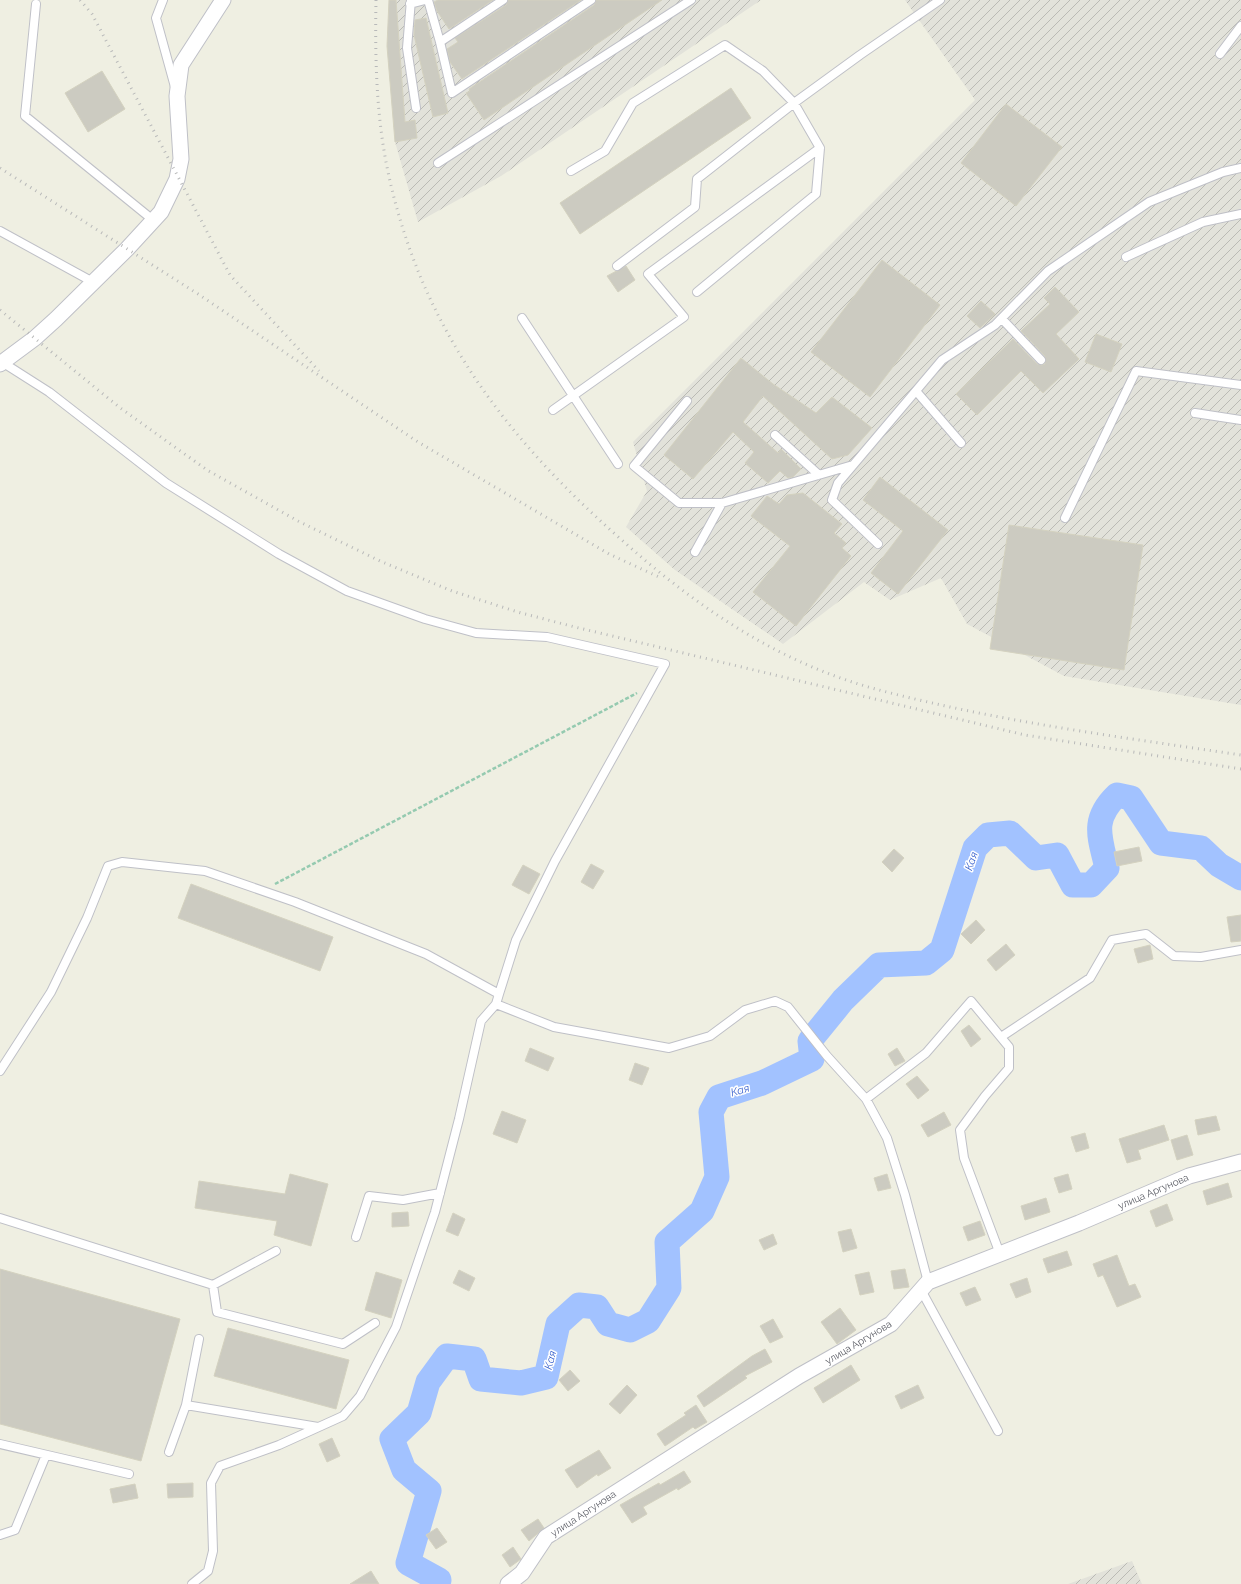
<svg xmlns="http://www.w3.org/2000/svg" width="1241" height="1584" font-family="Raleway,sans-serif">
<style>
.industrial{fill:url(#industrial-furrows)}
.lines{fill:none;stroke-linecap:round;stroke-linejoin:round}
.river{stroke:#a2c2ff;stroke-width:25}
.building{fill:#cccbc1;stroke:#d4d2c0}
.lane-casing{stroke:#bfc0c7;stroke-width:10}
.street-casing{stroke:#bfc0c7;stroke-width:17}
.path{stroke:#95cab0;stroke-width:2.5;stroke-dasharray:4 2;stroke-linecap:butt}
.lane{stroke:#fff;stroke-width:8}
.street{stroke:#fff;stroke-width:15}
.rail{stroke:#b8b9b9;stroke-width:3;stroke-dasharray:1 5;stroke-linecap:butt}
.labels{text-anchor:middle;stroke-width:3;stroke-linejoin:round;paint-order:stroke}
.street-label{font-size:10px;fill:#5b5d65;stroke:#fff}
.water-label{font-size:11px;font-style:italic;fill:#3a62cd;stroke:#fff}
</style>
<defs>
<pattern id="industrial-furrows" width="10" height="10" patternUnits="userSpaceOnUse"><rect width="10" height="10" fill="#e2e2da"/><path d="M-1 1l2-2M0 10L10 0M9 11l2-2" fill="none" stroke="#babab4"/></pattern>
</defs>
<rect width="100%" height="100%" fill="#efefe2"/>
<path class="industrial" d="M389 0H761L501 176 418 222 395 142 387 46Z
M905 0H1241V705L1064 676 967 624 941 578 890 600 864 582 783 644 675 570 626 527 647 491 633 442 975 100Z
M1132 1561 1142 1584H1068Z"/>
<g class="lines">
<path class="river" d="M438 1584 439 1580 408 1563 429 1491 404 1470 392 1439 419 1413 428 1382 447 1356 474 1359 481 1379 521 1383 546 1377 558 1324 579 1305 597 1307 608 1324 630 1330 648 1321 669 1288 667 1242 702 1211 717 1177 711 1112 719 1097 762 1083 812 1059 810 1041 813 1037 843 1000 879 965 926 963 942 950 975 848 988 835 1010 833 1036 858 1057 855 1073 885H1091L1107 868C1100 837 1091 820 1117 795L1131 798 1161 843 1201 848 1219 865 1241 878"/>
</g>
<path class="building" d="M389 0H396L405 122 415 120 417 138 395 142 387 46Z
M438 0H493L449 29 437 11 434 2Z
M508 0H581L462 79 450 62 447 49 458 42 455 38 506 5Z
M596 0H662L484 120 466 93 470 91 469 89 594 5Z
M426 18 448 113 433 117 414 35 415 20Z
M102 71 125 109 88 132 65 93Z
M731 88 751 118 580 234 560 203Z
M1006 104 1062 147 1016 206 961 163Z
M882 260 940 305 870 397 811 352Z
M626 266 635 280 618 292 607 276Z
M1055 287 1079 312 1056 334 1079 359 1043 393 1021 371 977 415 956 394 1013 339 1037 364 1042 365 1045 364V356L1021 331 1050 304 1044 298Z
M981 301 995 314 980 328 967 316Z
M1096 334 1122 344 1111 372 1085 362Z
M741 358 773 384 816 413 832 397 872 428 848 455 832 459 763 396 743 422 778 453 781 449 801 469 793 477 788 478 780 471 768 483 745 463 754 452 733 432 693 479 664 455Z
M880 477 948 530 898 594 871 573 903 531 863 500Z
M803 493 842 524 834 533 846 543 842 548 851 556 796 626 753 592 790 546 751 516 767 496 779 504 787 495Z
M1009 525 1143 545 1124 670 990 649Z
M1139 847 1142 861 1117 866 1114 852Z
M894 849 904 858 892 872 882 862Z
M591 864 604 871 593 889 581 882Z
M523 865 540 874 529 894 512 885Z
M191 884 333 937 320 971 178 918Z
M1241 915V941L1231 942 1227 917Z
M976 920 985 930 971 944 961 934Z
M1006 944 1015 955 996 971 987 960Z
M1150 945 1153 959 1138 963 1134 949Z
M969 1025 981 1039 971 1047 961 1031Z
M530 1048 554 1058 548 1071 525 1061Z
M897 1048 905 1061 895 1066 888 1054Z
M635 1063 649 1068 642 1085 629 1080Z
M917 1076 929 1090 918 1099 906 1084Z
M502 1111 526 1120 517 1143 493 1134Z
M944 1112 951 1125 928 1137 921 1125Z
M1216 1116 1220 1130 1198 1135 1195 1120Z
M1164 1125 1169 1140 1138 1150 1141 1159 1127 1163 1119 1139Z
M1085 1133 1089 1148 1076 1152 1071 1137Z
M1187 1135 1193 1155 1177 1160 1171 1140Z
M290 1174 328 1184 311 1246 274 1235 277 1221 195 1208 199 1181 285 1194Z
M887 1174 891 1188 878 1191 874 1178Z
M1068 1174 1072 1189 1059 1193 1054 1178Z
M1228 1183 1232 1197 1207 1205 1203 1191Z
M1046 1198 1050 1212 1025 1220 1021 1206Z
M1167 1204 1173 1220 1156 1227 1150 1211Z
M408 1212 409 1226 392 1227V1213Z
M453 1213 465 1219 458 1236 446 1231Z
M980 1221 985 1235 968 1241 963 1227Z
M851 1229 857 1248 843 1252 838 1232Z
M773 1234 777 1244 764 1250 759 1240Z
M1067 1251 1072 1265 1048 1273 1043 1259Z
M1117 1255 1129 1286 1135 1284 1141 1297 1117 1307 1103 1275 1098 1277 1093 1264Z
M0 1269 180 1319 141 1461 0 1424Z
M905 1269 909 1287 894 1289 891 1271Z
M459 1270 475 1278 469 1291 453 1283Z
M376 1272 402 1280 391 1318 365 1310Z
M869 1272 874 1292 860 1295 855 1275Z
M1027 1278 1031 1292 1016 1298 1010 1284Z
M975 1287 981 1300 966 1306 960 1293Z
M840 1308 856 1330 837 1344 821 1322Z
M773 1319 783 1337 770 1343 760 1326Z
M228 1328 349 1360 336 1409 214 1376Z
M765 1349 772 1362 745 1376 747 1378 704 1407 697 1396 752 1356Z
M851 1365 860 1380 823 1403 814 1388Z
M570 1370 580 1381 568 1391 559 1380Z
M627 1385 637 1395 620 1414 609 1404Z
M918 1385 924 1398 901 1409 895 1396Z
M696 1405 707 1422 695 1429 693 1427 665 1446 657 1434 686 1415 684 1413Z
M332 1438 340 1456 327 1462 319 1444Z
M599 1450 611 1468 598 1476 597 1474 577 1488 565 1470Z
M684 1471 691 1482 678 1490 677 1488 643 1507 647 1514 632 1523 620 1505 659 1483 660 1485Z
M193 1483V1497L168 1498 167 1484Z
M135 1484 138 1498 113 1503 110 1489Z
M538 1519 544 1528 529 1541 521 1530Z
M437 1528 447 1542 436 1549 426 1535Z
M513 1547 521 1559 510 1567 502 1555Z
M371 1571 379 1584H350Z"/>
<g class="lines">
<defs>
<path id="lane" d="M163 0 156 18 175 87
M411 0 407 48 416 108
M428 0 440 42
M503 0 440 42 452 93 591 0
M36 4 25 116 153 220
M410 4 425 0
M1220 54 1241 26
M438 163 691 0
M571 171 605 151 633 103 725 45 763 71 794 103 820 148 816 194 697 292
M0 231 93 282
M1126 257 1203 222 1241 214
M617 266 695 207 697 179 794 103 860 55 940 0
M522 318 618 464
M1002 319 1041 360
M2 362 49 392 166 483 279 554 347 591 425 619 476 633 547 637 665 664 555 861 516 940 499 994
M916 391 961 443
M687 401 634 466 679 503H722L853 465
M553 410 684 317 648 274 820 148
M1195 413 1241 420
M775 435 819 475
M1065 518 1136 371 1241 385
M878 544 832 500 838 483 942 360 995 325 1048 271 1149 202 1223 172 1241 168
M695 552 722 503
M1001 1037 1090 978 1112 940 1146 934 1174 956 1201 957 1241 950
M0 1071 51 992 87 918 108 866 122 862 205 871 295 902 426 954 499 994 496 1004 554 1027 669 1048 710 1036 745 1010 775 1001 788 1007 827 1056 866 1099 887 1138 905 1195 928 1282
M866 1099 926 1053 971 1001 1009 1047V1068L985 1096 960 1130 964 1158 1000 1254
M0 1218 213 1285 217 1312 343 1344 375 1323
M356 1237 369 1196 403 1200 440 1193
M213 1285 276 1251
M921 1290 998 1431
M186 1405 199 1339
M0 1444 129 1474
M169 1452 186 1405 318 1427
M0 1535 15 1530 46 1455
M192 1584 208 1571 213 1551 211 1483 220 1466 279 1445 343 1416 360 1396 396 1327 435 1212 459 1119 481 1021 496 1004"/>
<path id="street" d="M0 364 35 338 56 319 127 249 161 212 177 179 181 159 177 96 181 65 223 0
M508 1584 522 1573 546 1537 799 1376 891 1324 928 1282 1079 1223 1189 1176 1241 1162"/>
</defs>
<use href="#lane" class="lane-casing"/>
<use href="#street" class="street-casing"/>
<path class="path" d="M275 884 637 693"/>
<use href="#lane" class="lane"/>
<use href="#street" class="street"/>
<path class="rail" d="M80 0 92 14 230 275 319 371
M376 0C375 56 376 112 387 167 419 325 505 438 624 542 687 598 756 647 835 676 870 689 906 697 941 705 1040 727 1141 740 1241 755
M0 168 198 294 418 442 609 554 659 577
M0 310 119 407 207 470 298 521 380 561 452 591 521 613 579 628 1025 735 1241 769"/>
</g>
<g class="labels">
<g class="street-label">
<text transform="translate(1153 1191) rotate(-23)" y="4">улица Аргунова</text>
<text transform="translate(858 1342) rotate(-31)" y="4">улица Аргунова</text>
<text transform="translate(583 1513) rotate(-33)" y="4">улица Аргунова</text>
</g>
<g class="water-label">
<text transform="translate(971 861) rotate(-71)" y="4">Кая</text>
<text transform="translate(740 1090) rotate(-17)" y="4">Кая</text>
<text transform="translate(550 1360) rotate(-76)" y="4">Кая</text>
</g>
</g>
</svg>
